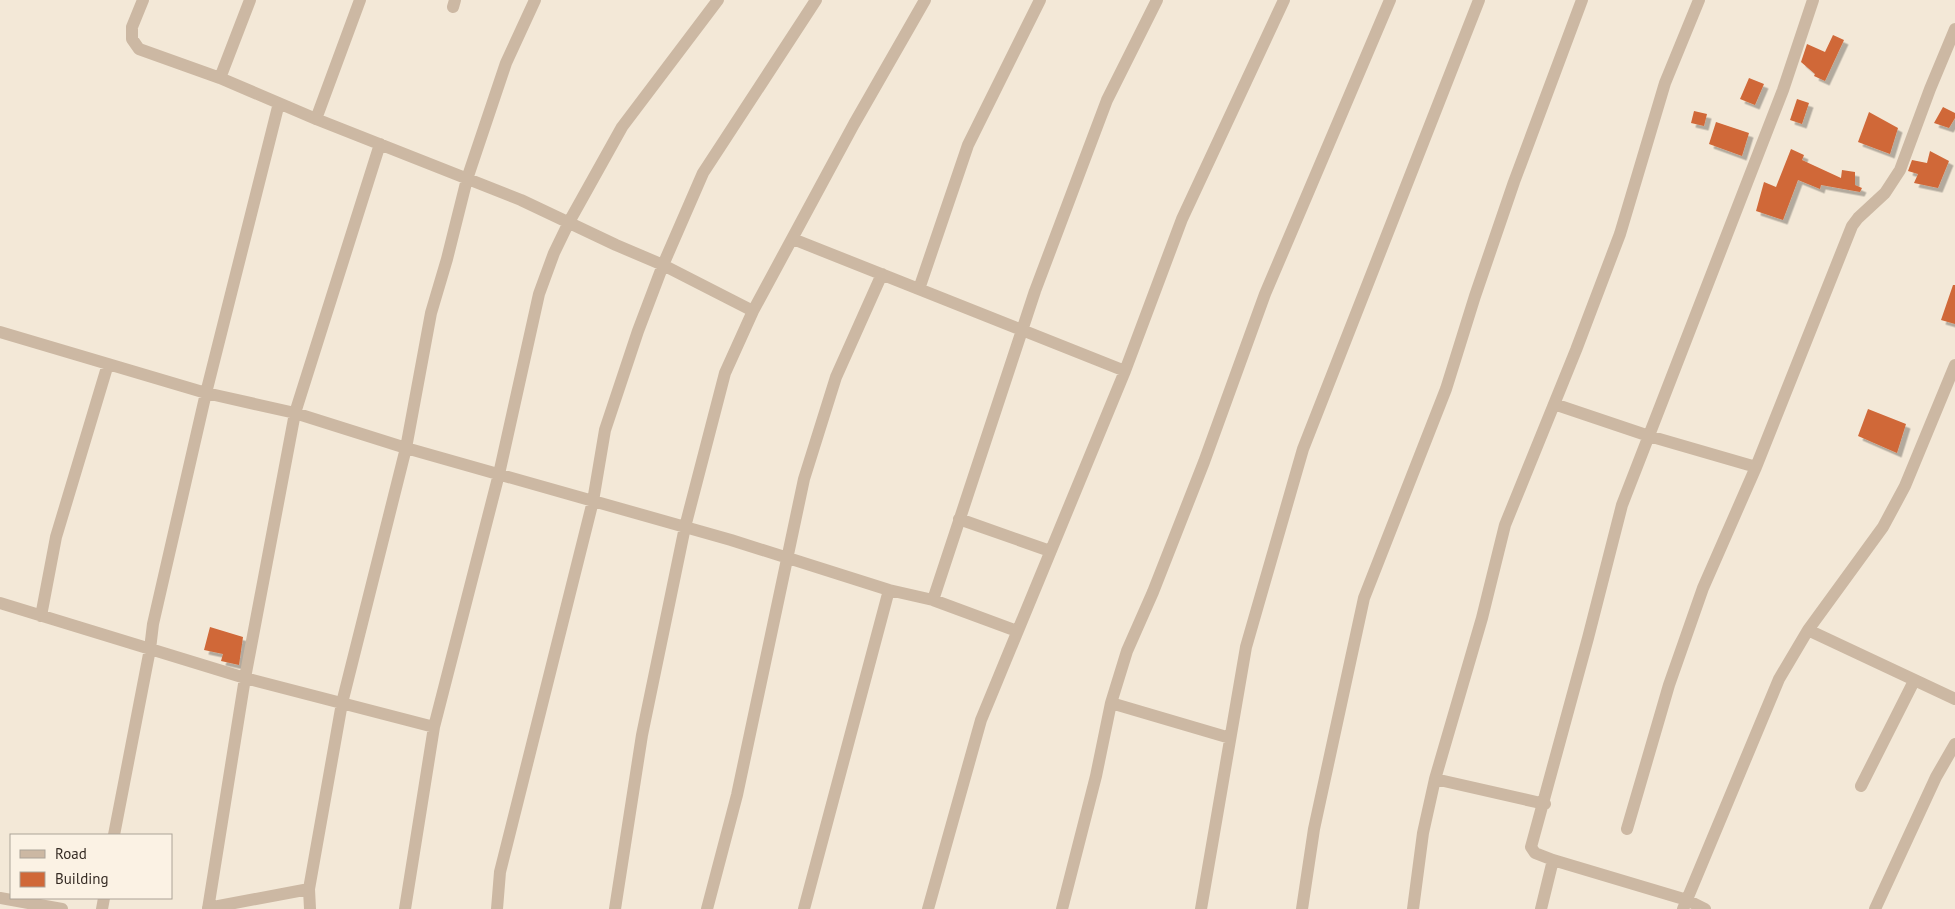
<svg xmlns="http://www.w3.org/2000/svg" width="1955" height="909" font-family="'PT Sans',sans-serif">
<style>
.building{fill:#d06838;filter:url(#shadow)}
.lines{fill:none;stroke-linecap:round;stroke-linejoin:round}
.minor{stroke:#ccb8a3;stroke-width:12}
</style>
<defs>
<filter id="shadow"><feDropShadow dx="4.5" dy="4.5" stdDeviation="0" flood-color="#0004"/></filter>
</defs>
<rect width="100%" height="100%" fill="#f3e8d7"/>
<path class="building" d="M1833 35 1844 40 1825 81 1814 76 1815 74 1801 62 1807 44 1825 52Z
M1749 78 1764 84 1755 105 1740 99Z
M1797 99 1809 103 1802 124 1790 120Z
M1943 107 1955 113V118L1949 128 1934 123Z
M1694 111 1707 114 1704 126 1691 123Z
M1869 112 1898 128 1890 154 1858 142Z
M1716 122 1749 133 1742 156 1709 144Z
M1791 149 1804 155 1802 160 1841 178 1842 170 1855 172V185L1862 188 1860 192 1821 185 1820 189 1798 180 1783 220 1756 211 1764 182 1776 187Z
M1930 151 1949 161 1938 188 1914 183 1918 174 1908 171 1912 160 1927 163Z
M1953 285H1955V324L1941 320Z
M1868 409 1906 424 1897 453 1858 436Z
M210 627 243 637 239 665 221 661 223 654 204 650Z"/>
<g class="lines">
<path class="minor" d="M143 0 132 27V39L139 49 220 78 316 119 521 200 616 245 663 265 753 311
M453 7 455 0
M220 78 250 0
M316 119 360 0
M793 239 1125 371
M919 289 968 145 1040 0
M0 332 206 393 295 413 406 448 731 540 889 590 933 600 1017 631
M1554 404 1649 436 1756 467
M959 519 1050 551
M933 600 1035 291 1107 100 1157 0
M0 603 245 678 434 727
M41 616 56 537 108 364
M1808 630 1955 699
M1111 703 1230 738
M1435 779 1545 804
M1861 786 1914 681
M1627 829 1669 685 1703 588 1756 467 1852 226 1858 218 1885 193 1900 170 1930 89 1955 29
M114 835 150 649 153 624 206 393 279 103
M0 898 62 909
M208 908 309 889
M102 909 104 898
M208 909 245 678 295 413 380 144
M310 909 309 889 342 703 406 448 431 313 447 259 467 179 506 63 535 0
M405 909 434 727 499 474 539 294 554 253 569 222 622 127 718 0
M497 909 500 872 593 501 605 430 638 331 663 265 703 173 816 0
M615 909 642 735 685 527 725 373 753 311 854 124 925 0
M707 909 737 795 804 479 836 377 882 274
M804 909 889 590
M928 909 981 720 1125 371 1182 219 1284 0
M1062 909 1096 776 1111 703 1127 651 1153 592 1204 462 1265 294 1390 0
M1201 909 1246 647 1303 449 1479 0
M1302 909 1314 829 1364 598 1446 389 1475 296 1514 182 1582 0
M1413 909 1423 833 1435 779 1482 618 1505 525 1576 350 1620 234 1665 83 1699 0
M1541 909 1553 860
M1683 909 1779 679 1808 630 1883 527 1905 486 1955 365
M1705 909 1687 900 1553 860 1535 853 1531 847 1588 638 1622 505 1783 90 1813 0
M1875 909 1936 777 1955 744"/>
</g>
<rect x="10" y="834" width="162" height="65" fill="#fbf2e4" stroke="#aca398"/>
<rect x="20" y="850" width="25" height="8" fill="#ccb8a3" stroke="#aca398"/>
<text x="55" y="859" font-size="15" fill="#362c25">Road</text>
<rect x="20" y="872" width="25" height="15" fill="#d06838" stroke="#aca398"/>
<text x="55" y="884" font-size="15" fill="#362c25">Building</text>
</svg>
